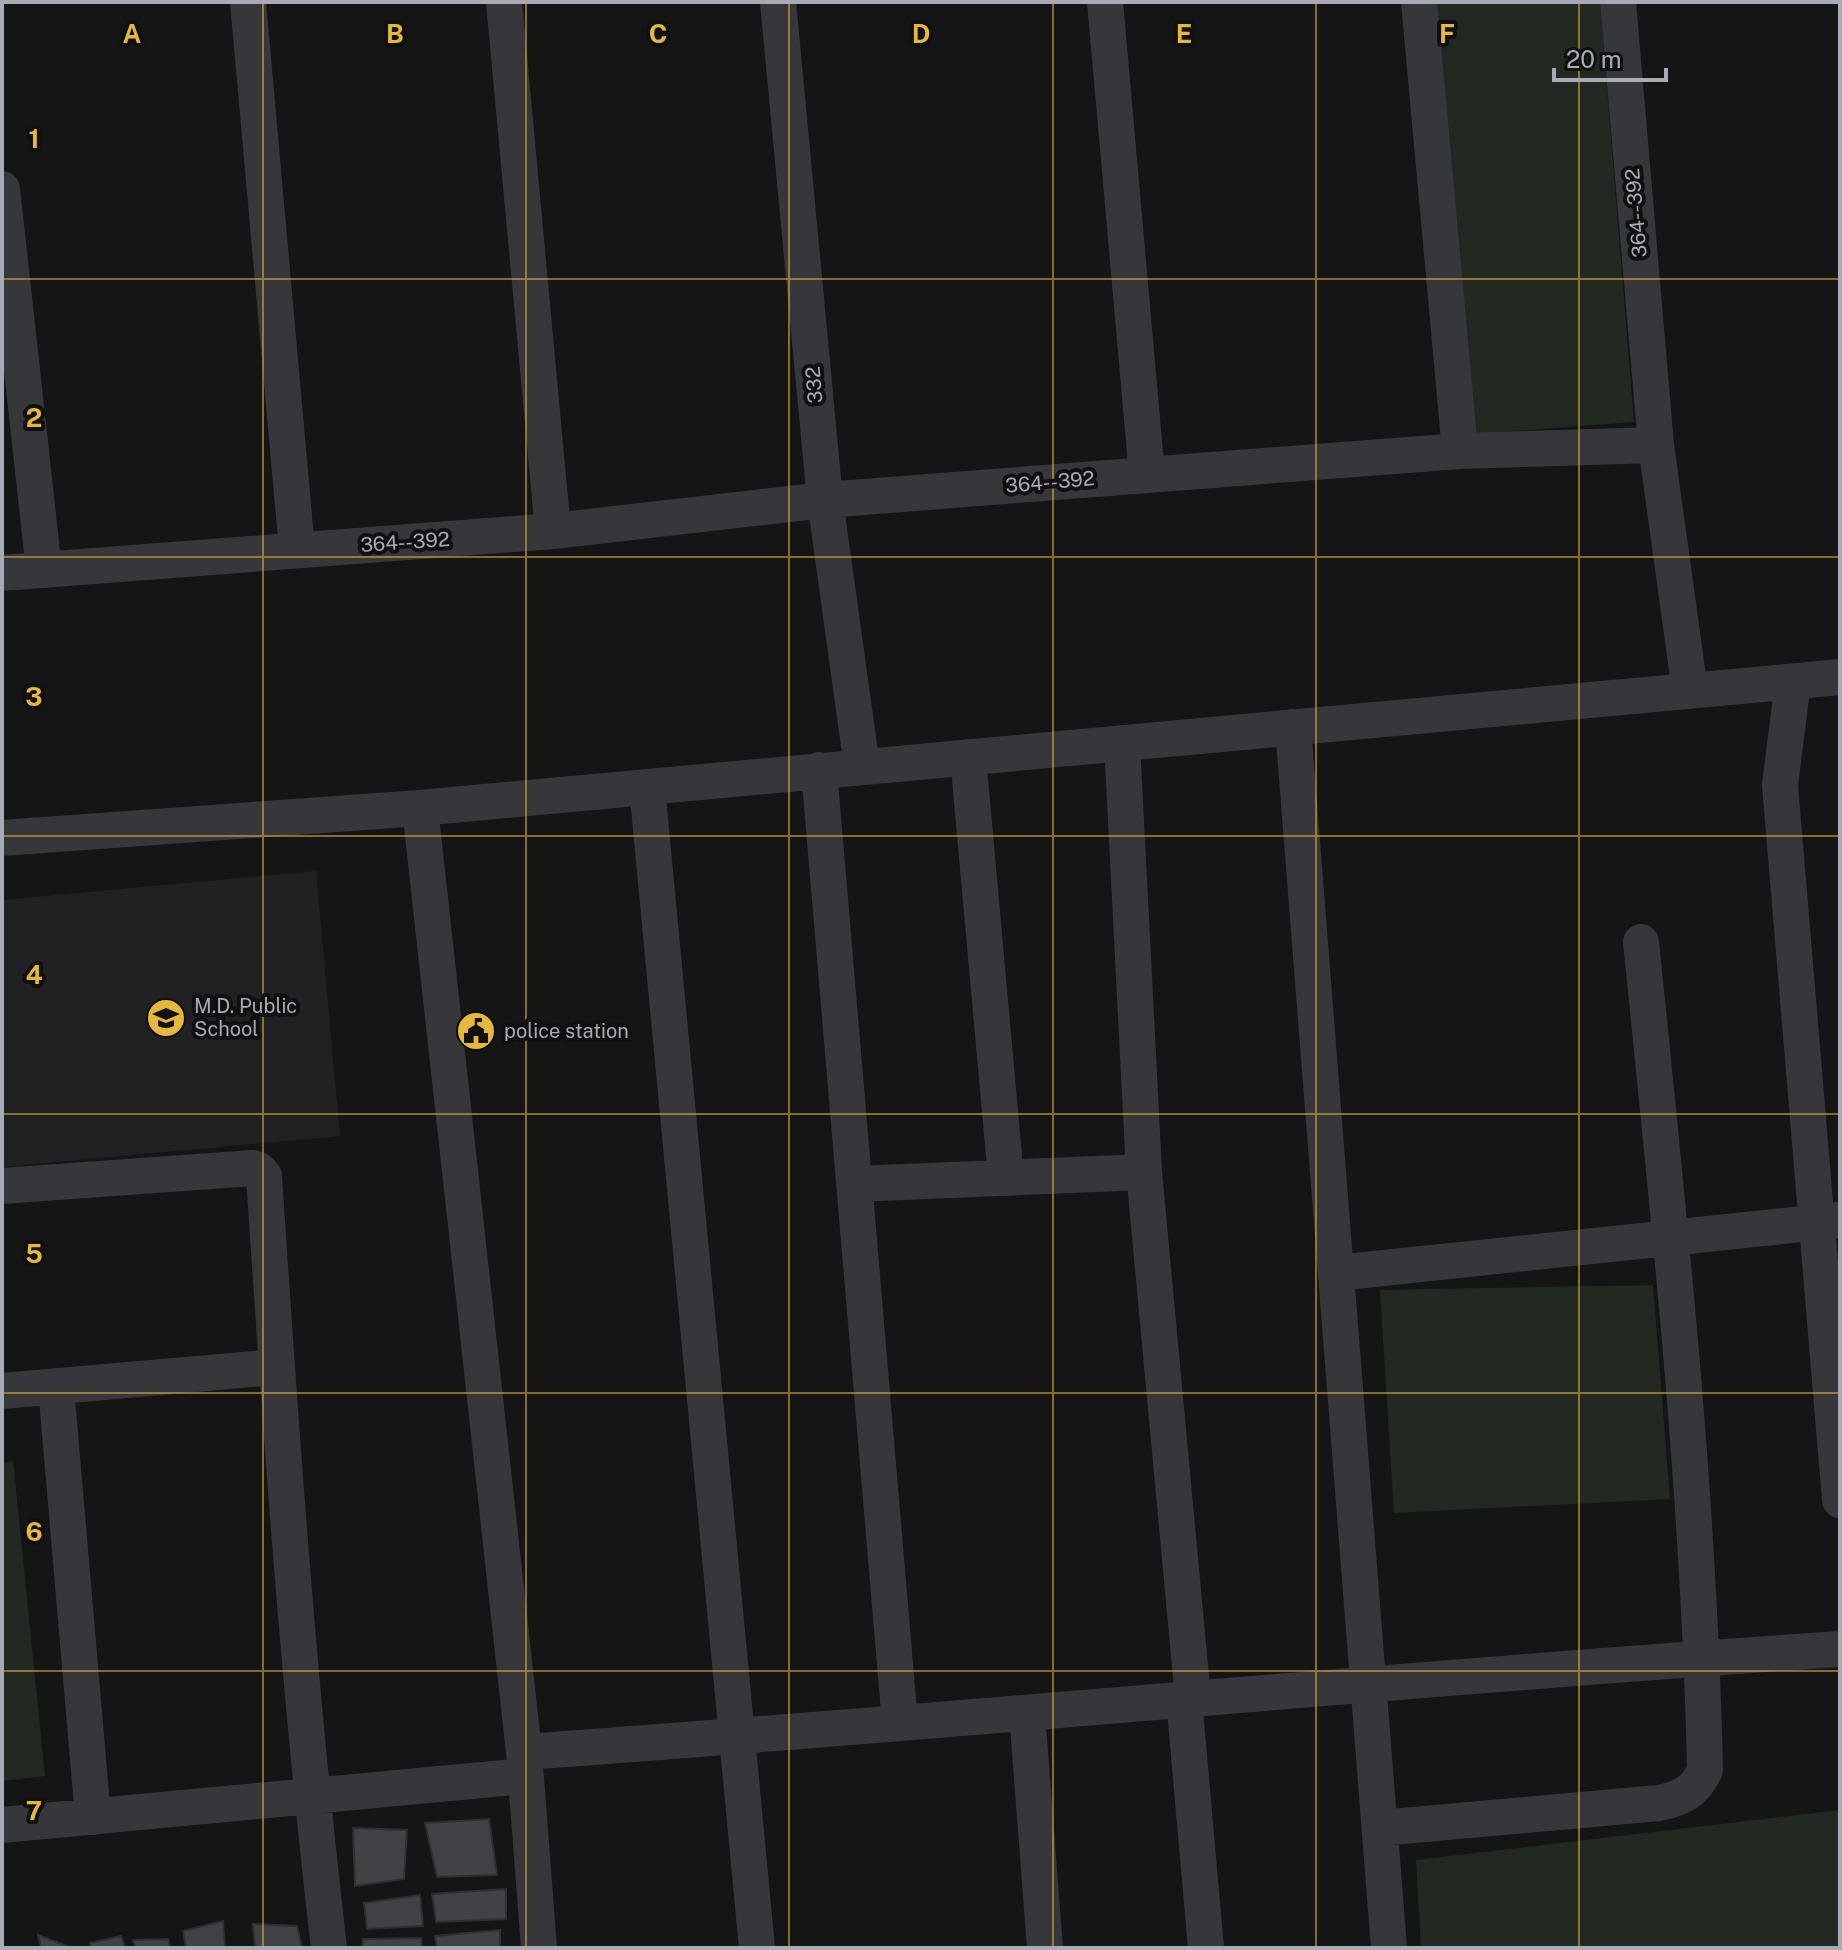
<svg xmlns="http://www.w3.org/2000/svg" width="1842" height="1950" font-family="'Public Sans',sans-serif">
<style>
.built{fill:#212123}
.green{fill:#212922}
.building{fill:#414246;stroke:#2f2f32;stroke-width:2}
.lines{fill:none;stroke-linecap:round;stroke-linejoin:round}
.street{stroke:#36363b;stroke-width:36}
.grid{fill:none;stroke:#e5b73d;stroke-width:2;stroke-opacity:0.55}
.labels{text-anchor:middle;stroke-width:8;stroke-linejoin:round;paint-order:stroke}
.street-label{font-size:20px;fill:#a7abb5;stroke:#101011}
.poi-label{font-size:20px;fill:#a7abb5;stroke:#101011;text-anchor:start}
.grid-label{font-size:26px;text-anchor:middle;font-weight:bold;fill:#e5b73d;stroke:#101011;stroke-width:8;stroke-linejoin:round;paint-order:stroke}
</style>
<rect width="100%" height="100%" fill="#151516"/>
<path class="built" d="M316 871 340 1136 2 1167V900Z"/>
<path class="green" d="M1434 2H1600L1634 422 1474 434Z
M1653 1285 1670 1499 1394 1513 1380 1290Z
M13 1461 45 1776 2 1781V1463Z
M1840 1810V1948H1421L1416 1860Z"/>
<path class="building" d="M489 1819 497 1875 437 1877 425 1823Z
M353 1828 407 1830 404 1879 355 1886Z
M506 1889V1919L436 1922 432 1894Z
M420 1895 423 1926 367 1929 364 1903Z
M223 1921 225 1948H186L183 1931Z
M253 1924 297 1926 302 1948H255Z
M500 1930V1948H437L435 1936Z
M38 1935 72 1948H41Z
M121 1936 125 1948H91L90 1943Z
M421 1938 422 1948H362L363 1939Z
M168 1939 170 1948H136L133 1940Z"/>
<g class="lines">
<path class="street" d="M248 2 297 550
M504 2 553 531
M778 2 825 500 862 767
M1105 2 1147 475
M1419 2 1460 451
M2 189 44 570
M1656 445 1690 691
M2 573 553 531 825 500 1147 475 1460 451 1656 445 1618 2
M1793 682 1780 785 1840 1500
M1293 727 1389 1948
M968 757 1006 1178
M819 770 900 1723
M647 787 757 1948
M420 808 524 1752 539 1948
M2 838 420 808 1840 677
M1144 1172 1193 1698
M855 1184 1144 1172 1122 743
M2 1186 253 1168 259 1170 264 1176C281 1434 299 1691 329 1948
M1336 1273 1840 1220
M56 1387 93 1817
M2 1391 276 1367
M1184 1699 1206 1948
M1027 1713 1045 1948
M524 1752C963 1721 1401 1678 1840 1649
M2 1825 524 1776
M1380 1828 1659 1803C1682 1798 1695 1792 1705 1770 1699 1494 1669 1217 1641 942"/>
</g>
<path class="grid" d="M263 2V1948M526 2V1948M789 2V1948M1053 2V1948M1316 2V1948M1579 2V1948M2 279H1840M2 557H1840M2 836H1840M2 1114H1840M2 1393H1840M2 1671H1840"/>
<defs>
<symbol id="school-disc" viewBox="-11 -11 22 22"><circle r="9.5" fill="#e5b73d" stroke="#101011"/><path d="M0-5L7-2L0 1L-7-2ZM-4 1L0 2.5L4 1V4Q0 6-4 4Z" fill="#111"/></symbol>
<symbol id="civic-disc" viewBox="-11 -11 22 22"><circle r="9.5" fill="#e5b73d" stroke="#101011"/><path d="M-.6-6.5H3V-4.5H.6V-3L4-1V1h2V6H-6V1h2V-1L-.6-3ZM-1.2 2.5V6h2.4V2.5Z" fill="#111"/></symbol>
</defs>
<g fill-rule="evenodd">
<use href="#school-disc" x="144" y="996" width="44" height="44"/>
<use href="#civic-disc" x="454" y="1009" width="44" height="44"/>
</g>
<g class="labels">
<g class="street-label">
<text transform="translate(1636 213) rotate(-95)" y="7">364--392</text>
<text transform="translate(814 385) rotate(-95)" y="7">332</text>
<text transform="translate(1050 482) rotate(-5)" y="7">364--392</text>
<text transform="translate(405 542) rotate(-4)" y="7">364--392</text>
</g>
<g class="poi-label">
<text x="194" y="1013">M.D. Public<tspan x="194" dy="23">School</tspan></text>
<text x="504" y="1038">police station</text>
</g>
</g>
<g class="grid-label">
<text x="132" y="43">A</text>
<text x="395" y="43">B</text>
<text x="658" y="43">C</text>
<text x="921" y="43">D</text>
<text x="1184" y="43">E</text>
<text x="1447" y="43">F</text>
<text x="34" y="148">1</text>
<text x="34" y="427">2</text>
<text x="34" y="706">3</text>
<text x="34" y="984">4</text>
<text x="34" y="1263">5</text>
<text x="34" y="1541">6</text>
<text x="34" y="1820">7</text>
</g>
<rect width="1842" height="1950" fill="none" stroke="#a7abb5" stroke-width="8"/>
<path d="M1554 68v12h112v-12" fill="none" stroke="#a7abb5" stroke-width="4"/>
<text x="1566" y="68" font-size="24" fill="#a7abb5" stroke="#101011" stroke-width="6" paint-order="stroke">20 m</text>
</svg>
